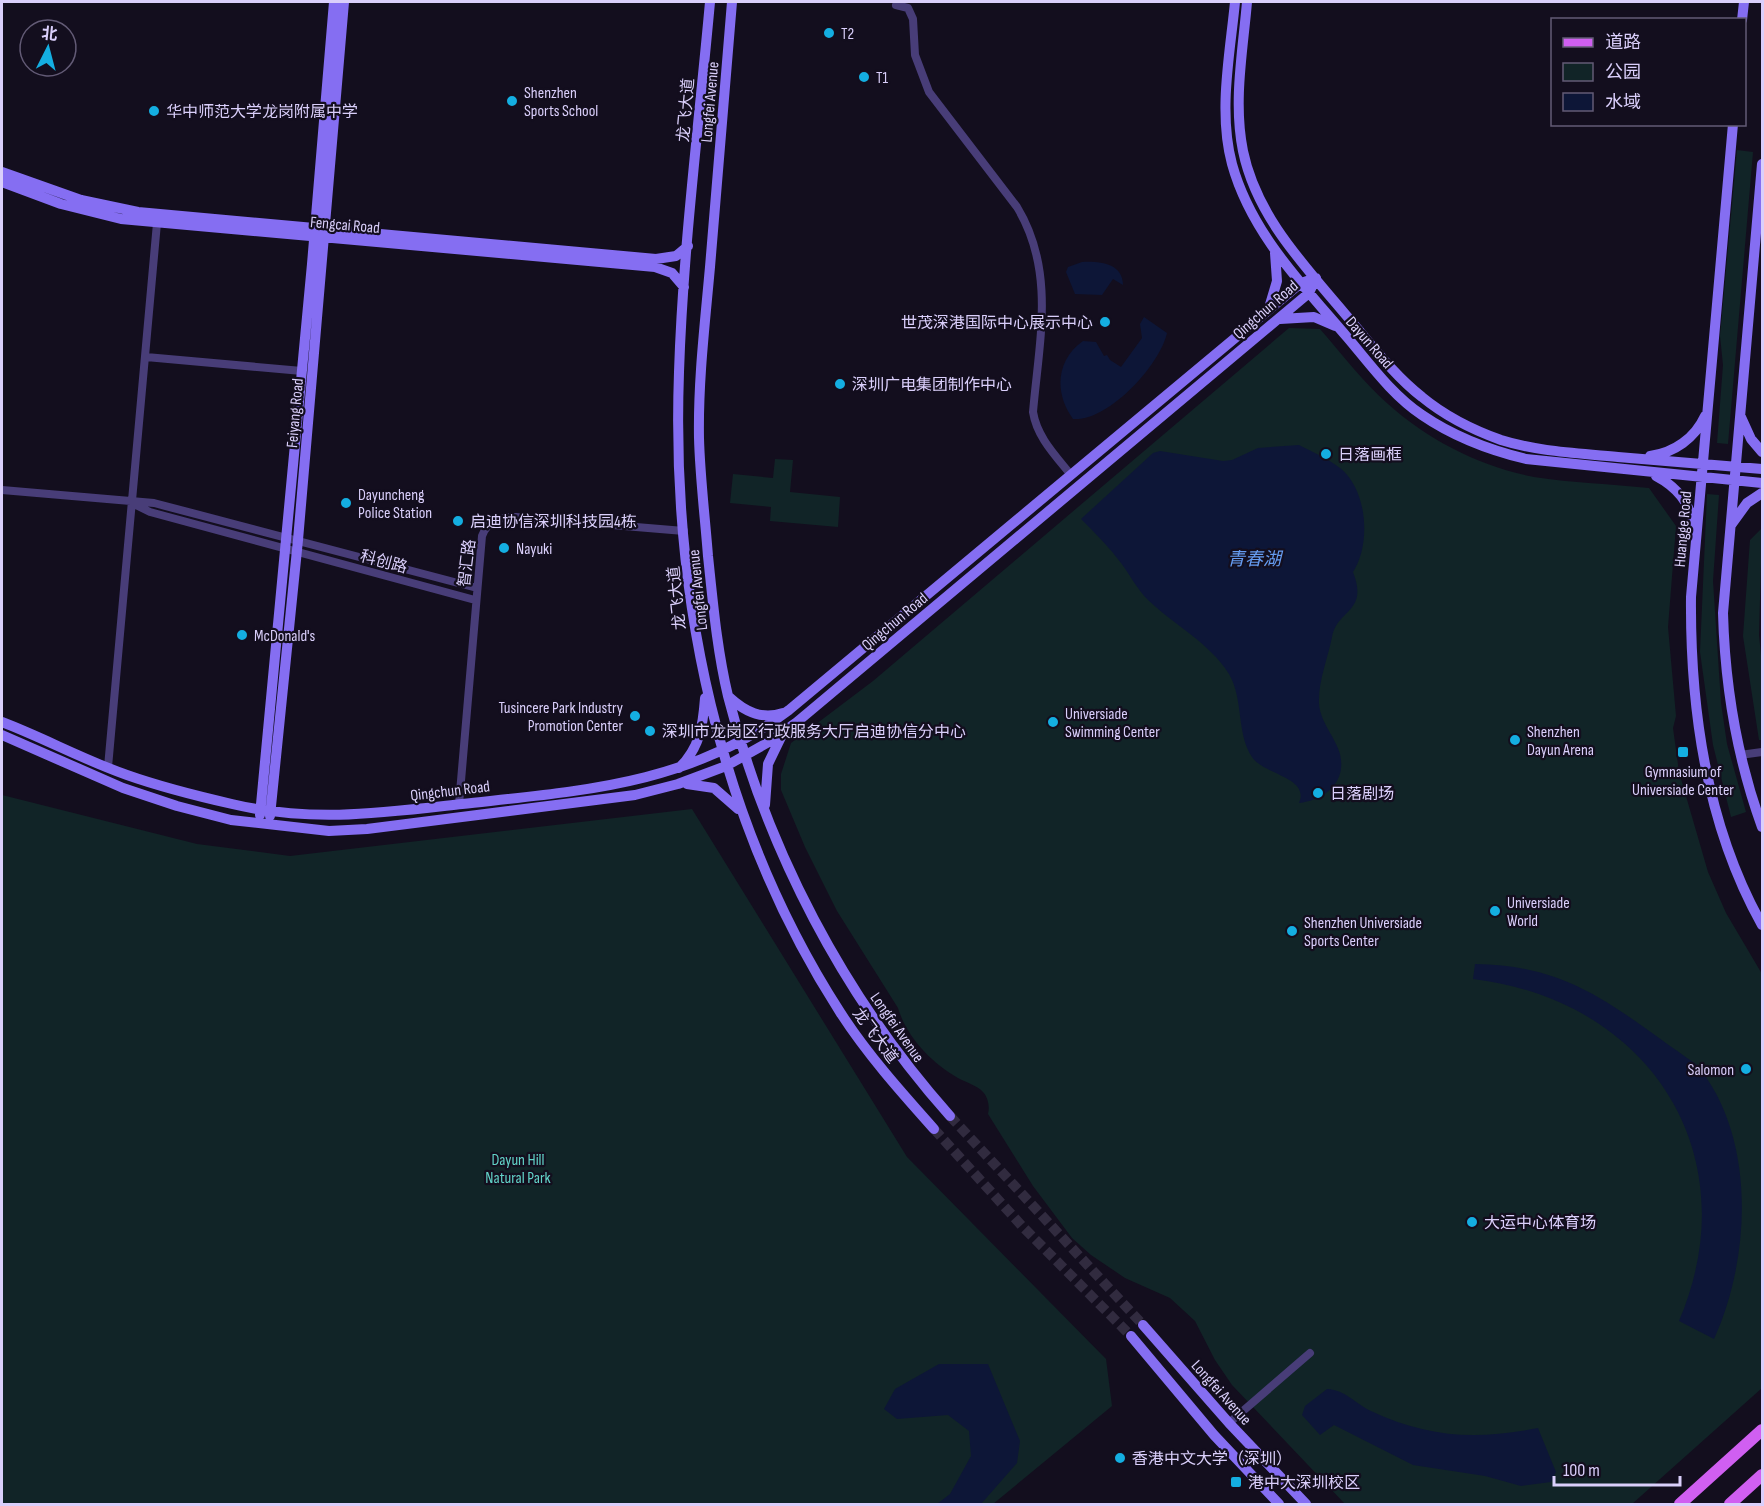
<svg xmlns="http://www.w3.org/2000/svg" width="1764" height="1506" font-family="'Sofia Sans Condensed','Noto Sans SC',sans-serif">
<style>
.green{fill:#112427}
.water{fill:#0d1637}
.lines{fill:none;stroke-linecap:round;stroke-linejoin:round}
.secondary-tunnel{stroke:#312b3f;stroke-width:10;stroke-dasharray:10 5;stroke-linecap:butt}
.street{stroke:#483d78;stroke-width:8}
.secondary{stroke:#856ef2;stroke-width:10}
.primary{stroke:#d05ff1;stroke-width:12}
.poi-dot{fill:#14aee1;stroke:#130e1e;stroke-width:2}
.labels{text-anchor:middle;stroke-width:4.5;stroke-linejoin:round;paint-order:stroke}
.poi-label{font-size:16px;fill:#dacffb;stroke:#130e1e;text-anchor:start}
.street-label{font-size:16px;fill:#dacffb;stroke:#130e1e}
.park-label{font-size:16px;fill:#62d3c8;stroke:#130e1e}
.water-label{font-size:18px;font-style:italic;fill:#669cf1;stroke:#130e1e}
</style>
<rect width="100%" height="100%" fill="#130e1e"/>
<path class="green" d="M1737 150 1753 152 1728 444 1717 443 1723 365 1720 336Z
M1289 328 1320 329C1342 354 1363 382 1388 404 1428 440 1481 467 1534 477 1572 483 1611 484 1649 488L1676 526 1668 627 1676 716 1673 728 1679 772 1708 872 1726 913 1762 974V1388L1632 1504H1345L1232 1385 1215 1360 1195 1321 1170 1298 1125 1278 1091 1255 1072 1238 1033 1186 988 1114C990 1107 988 1097 983 1092 978 1086 965 1082 958 1078 932 1063 907 1038 898 1008L837 911 805 847 781 790V774L791 743 873 681Z
M775 459 793 460 790 492 840 497 838 527 770 521 771 507 730 503 733 474 773 478Z
M1707 494 1719 495 1713 581 1721 703 1727 744 1746 812 1731 817 1713 745 1700 652Z
M1762 528 1759 635 1762 665V740H1759L1743 636 1750 540Z
M2 795 197 844 290 856 692 809 907 1157 1106 1359 1112 1406 993 1504H2Z"/>
<path class="water" d="M1082 262C1099 261 1123 263 1123 285L1113 279 1102 295 1075 294 1066 272 1068 267Z
M1144 317 1167 333C1160 365 1108 422 1073 419 1054 393 1056 360 1083 341L1096 342 1104 356 1107 355 1110 360 1121 367 1142 338 1140 324Z
M1299 445C1313 452 1328 459 1340 468 1368 490 1371 545 1353 572 1369 613 1337 609 1332 637 1328 658 1318 681 1319 704 1321 724 1335 736 1340 754 1347 783 1324 800 1299 803 1310 777 1264 775 1252 757 1236 733 1244 700 1229 674 1210 643 1174 625 1148 600 1137 589 1130 575 1121 563 1109 547 1095 533 1081 519L1153 453 1160 451 1223 461 1232 460 1258 448Z
M1475 964C1575 965 1619 1012 1696 1064 1757 1136 1751 1258 1714 1339L1679 1321C1750 1154 1649 1000 1473 979Z
M939 1364H988L1020 1441 1017 1463 981 1504H937L950 1494 971 1456 969 1431 948 1415 897 1419 884 1409 895 1389Z
M1327 1389C1346 1390 1354 1403 1371 1411 1429 1438 1476 1440 1538 1428L1556 1472 1551 1482 1521 1486 1485 1476 1413 1465 1334 1425 1320 1435 1302 1415 1305 1406Z"/>
<g class="lines">
<path class="secondary-tunnel" d="M950 1116 1143 1325
M934 1129 1022 1226 1131 1336"/>
<path class="street" d="M896 5 908 8 913 19 915 55 929 92 1017 207C1056 271 1039 342 1033 412 1037 437 1055 455 1071 475
M146 357 302 371
M2 490 154 503 477 588
M134 504 150 512 475 600
M1740 755 1762 752
M108 767 157 223
M459 804 482 536C488 520 500 517 516 517L684 531
M1229 1423 1310 1353"/>
<path class="secondary" d="M710 2C699 124 683 248 679 372 671 596 718 822 840 1012 867 1054 901 1092 934 1129
M732 2C725 90 717 178 710 267 705 323 698 381 699 438 700 477 705 517 708 556 713 603 717 650 728 696 767 850 844 997 950 1116
M1235 2C1230 54 1218 112 1232 164 1251 233 1302 284 1347 337 1370 364 1392 395 1422 415 1454 437 1489 450 1526 459L1762 483
M1247 2C1243 50 1233 102 1243 151 1257 219 1308 269 1351 321 1373 347 1395 376 1422 397 1445 416 1473 430 1501 440 1539 452 1579 453 1618 457 1666 461 1714 465 1762 469
M1742 20 1744 2
M1733 124 1691 597C1690 709 1707 827 1762 925
M1762 164 1723 613C1725 687 1737 758 1762 827
M2 172 81 200 138 212 656 259 676 256 688 246
M2 182 61 204 121 219 655 267 672 273 684 287
M1269 308 1277 281 1275 253
M1280 319 1314 317 1335 326
M1741 417 1751 439 1762 452
M1650 456C1674 453 1695 438 1705 416
M1656 476C1677 487 1689 502 1694 525
M1731 525 1747 503 1762 493
M729 697C745 712 762 720 783 713
M2 722C44 738 84 760 127 775 161 787 197 796 232 804 312 823 382 813 462 804 580 791 690 785 789 710L1301 283 1316 278
M2 735 123 788 177 806 231 820 329 831 367 829 635 795 678 784 726 766 767 743 797 722 1309 293 1316 278
M679 768C700 748 703 725 705 698
M687 784 714 788 738 809
M765 805 768 764 782 735
M260 815 312 264 334 2
M270 816 298 540 344 2
M1143 1325 1229 1423 1306 1504
M1131 1336 1214 1435 1279 1504"/>
<path class="primary" d="M1680 1504 1762 1430
M1730 1504 1762 1475"/>
</g>
<g class="poi-dot">
<circle cx="829" cy="33" r="6"/>
<circle cx="864" cy="77" r="6"/>
<circle cx="512" cy="101" r="6"/>
<circle cx="154" cy="111" r="6"/>
<circle cx="1105" cy="322" r="6"/>
<circle cx="840" cy="384" r="6"/>
<circle cx="1326" cy="454" r="6"/>
<circle cx="346" cy="503" r="6"/>
<circle cx="458" cy="521" r="6"/>
<circle cx="504" cy="548" r="6"/>
<circle cx="242" cy="635" r="6"/>
<circle cx="635" cy="716" r="6"/>
<circle cx="1053" cy="722" r="6"/>
<circle cx="650" cy="731" r="6"/>
<circle cx="1515" cy="740" r="6"/>
<rect x="1677" y="746" width="12" height="12" rx="3"/>
<circle cx="1318" cy="793" r="6"/>
<circle cx="1495" cy="911" r="6"/>
<circle cx="1292" cy="931" r="6"/>
<circle cx="1746" cy="1069" r="6"/>
<circle cx="1472" cy="1222" r="6"/>
<circle cx="1120" cy="1458" r="6"/>
<rect x="1230" y="1476" width="12" height="12" rx="3"/>
</g>
<g class="labels">
<g class="poi-label">
<text x="841" y="39">T2</text>
<text x="876" y="83">T1</text>
<text x="524" y="98">Shenzhen<tspan x="524" dy="18">Sports School</tspan></text>
<text x="166" y="117">华中师范大学龙岗附属中学</text>
<text x="1093" y="328" text-anchor="end">世茂深港国际中心展示中心</text>
<text x="852" y="390">深圳广电集团制作中心</text>
<text x="1338" y="460">日落画框</text>
<text x="358" y="500">Dayuncheng<tspan x="358" dy="18">Police Station</tspan></text>
<text x="470" y="527">启迪协信深圳科技园4栋</text>
<text x="516" y="554">Nayuki</text>
<text x="254" y="641">McDonald's</text>
<text x="623" y="713" text-anchor="end">Tusincere Park Industry<tspan x="623" dy="18">Promotion Center</tspan></text>
<text x="1065" y="719">Universiade<tspan x="1065" dy="18">Swimming Center</tspan></text>
<text x="662" y="737">深圳市龙岗区行政服务大厅启迪协信分中心</text>
<text x="1527" y="737">Shenzhen<tspan x="1527" dy="18">Dayun Arena</tspan></text>
<text x="1683" y="777" text-anchor="middle">Gymnasium of<tspan x="1683" dy="18">Universiade Center</tspan></text>
<text x="1330" y="799">日落剧场</text>
<text x="1507" y="908">Universiade<tspan x="1507" dy="18">World</tspan></text>
<text x="1304" y="928">Shenzhen Universiade<tspan x="1304" dy="18">Sports Center</tspan></text>
<text x="1734" y="1075" text-anchor="end">Salomon</text>
<text x="1484" y="1228">大运中心体育场</text>
<text x="1132" y="1464">香港中文大学（深圳）</text>
<text x="1248" y="1488">港中大深圳校区</text>
</g>
<g class="street-label">
<text transform="translate(709 102) rotate(-85)" y="6">Longfei Avenue</text>
<text transform="translate(685 110) rotate(-85)" y="6">龙飞大道</text>
<text transform="translate(345 224) rotate(5)" y="6">Fengcai Road</text>
<text transform="translate(1265 309) rotate(-41)" y="6">Qingchun Road</text>
<text transform="translate(1370 342) rotate(49)" y="6">Dayun Road</text>
<text transform="translate(294 413) rotate(-85)" y="6">Feiyang Road</text>
<text transform="translate(1682 529) rotate(-85)" y="6">Huangge Road</text>
<text transform="translate(384 561) rotate(15)" y="6">科创路</text>
<text transform="translate(466 563) rotate(-83)" y="6">智汇路</text>
<text transform="translate(697 590) rotate(-96)" y="6">Longfei Avenue</text>
<text transform="translate(676 598) rotate(-96)" y="6">龙飞大道</text>
<text transform="translate(894 621) rotate(-40)" y="6">Qingchun Road</text>
<text transform="translate(450 790) rotate(-7)" y="6">Qingchun Road</text>
<text transform="translate(898 1027) rotate(55)" y="6">Longfei Avenue</text>
<text transform="translate(876 1035) rotate(53)" y="6">龙飞大道</text>
<text transform="translate(1222 1392) rotate(48)" y="6">Longfei Avenue</text>
</g>
<g class="park-label">
<text x="518" y="1165">Dayun Hill<tspan x="518" dy="18">Natural Park</tspan></text>
</g>
<g class="water-label">
<text x="1254" y="565">青春湖</text>
</g>
</g>
<rect width="1764" height="1506" fill="none" stroke="#dacffb" stroke-width="6"/>
<rect x="1551" y="18" width="195" height="108" fill="#130e1e" stroke="#635b76" stroke-width="1.5"/>
<rect x="1563" y="38" width="30" height="9" fill="#d05ff1" stroke="#635b76" stroke-width="1.5"/>
<text x="1605" y="48" font-size="18" fill="#dacffb">道路</text>
<rect x="1563" y="63" width="30" height="18" fill="#112427" stroke="#635b76" stroke-width="1.5"/>
<text x="1605" y="78" font-size="18" fill="#dacffb">公园</text>
<rect x="1563" y="93" width="30" height="18" fill="#0d1637" stroke="#635b76" stroke-width="1.5"/>
<text x="1605" y="108" font-size="18" fill="#dacffb">水域</text>
<g transform="translate(48 48) rotate(6)"><circle r="28" fill="#130e1e" stroke="#635b76" stroke-width="1.5"/>
<path d="M0-4.5L10 22L0 15L-10 22Z" fill="#14aee1"/>
<text y="-9" font-size="16" font-weight="bold" text-anchor="middle" fill="#dacffb">北</text>
</g>
<path d="M1554 1476v9h126v-9" fill="none" stroke="#dacffb" stroke-width="3"/>
<text x="1563" y="1476" font-size="18" fill="#dacffb" stroke="#130e1e" stroke-width="4.5" paint-order="stroke">100 m</text>
</svg>
